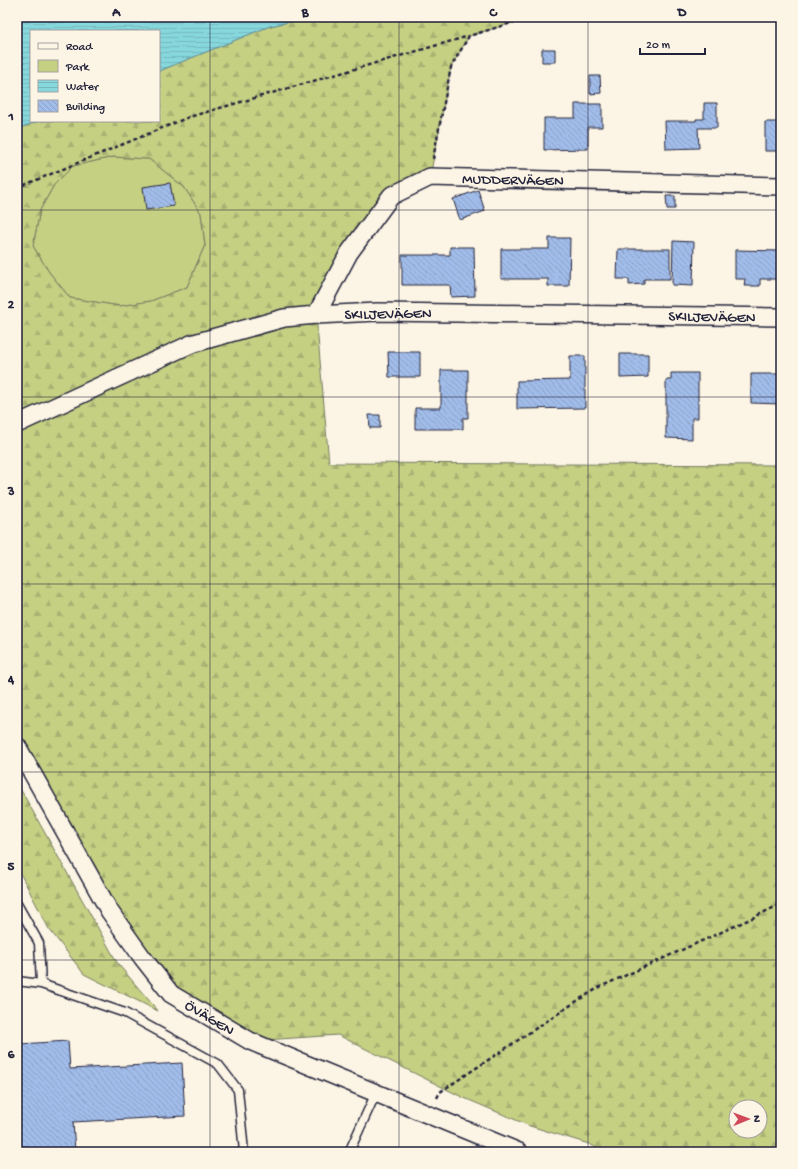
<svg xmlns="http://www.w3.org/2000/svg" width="798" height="1169" font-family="'Gochi Hand',sans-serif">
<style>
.green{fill:#c5d083;stroke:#74795f}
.forest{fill:url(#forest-firs);stroke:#74795f;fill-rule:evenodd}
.water{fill:url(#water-rules);stroke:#5f8f9c}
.building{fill:url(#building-back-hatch);stroke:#22223b}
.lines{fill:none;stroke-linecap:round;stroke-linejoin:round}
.lane-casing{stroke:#22223b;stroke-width:11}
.street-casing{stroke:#22223b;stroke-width:20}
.path{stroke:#22223b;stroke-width:2.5;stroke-dasharray:4 3;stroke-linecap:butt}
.lane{stroke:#fcf5e5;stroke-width:8}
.street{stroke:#fcf5e5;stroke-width:17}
.grid{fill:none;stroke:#22223b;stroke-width:1;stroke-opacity:0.55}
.labels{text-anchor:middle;stroke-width:3;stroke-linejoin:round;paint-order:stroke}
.street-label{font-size:15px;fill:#22223b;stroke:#fcf5e5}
.neatline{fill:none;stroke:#22223b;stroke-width:1.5}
.grid-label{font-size:13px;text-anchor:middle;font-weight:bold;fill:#22223b}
</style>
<defs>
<pattern id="forest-firs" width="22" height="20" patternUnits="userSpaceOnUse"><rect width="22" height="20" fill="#c5d083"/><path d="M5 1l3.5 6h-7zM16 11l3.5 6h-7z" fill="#a9b272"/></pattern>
<pattern id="water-rules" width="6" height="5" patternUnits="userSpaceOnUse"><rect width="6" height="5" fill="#87d8dd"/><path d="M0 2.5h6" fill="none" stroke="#74b9bf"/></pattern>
<pattern id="building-back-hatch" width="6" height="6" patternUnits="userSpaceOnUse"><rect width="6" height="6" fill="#a1bce9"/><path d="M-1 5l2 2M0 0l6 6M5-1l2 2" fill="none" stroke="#8aa1c9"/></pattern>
</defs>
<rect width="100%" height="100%" fill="#fcf5e5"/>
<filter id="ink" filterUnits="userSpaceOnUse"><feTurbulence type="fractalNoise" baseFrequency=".025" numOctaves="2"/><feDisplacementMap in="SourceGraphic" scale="8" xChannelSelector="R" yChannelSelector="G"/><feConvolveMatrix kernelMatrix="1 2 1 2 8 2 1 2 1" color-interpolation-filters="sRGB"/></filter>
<g filter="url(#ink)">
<path class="green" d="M113 157 149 159 184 187 201 213 205 245 187 287 151 301 120 306 70 298 49 272 33 246 40 210 54 185 73 166Z"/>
<path class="forest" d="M311 17H531L469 36 451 67 430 177 391 196 316 315 329 463 781 465V1152H605L589 1144 530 1126 462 1097 338 1035 250 1041 171 994 142 957 17 746V129L39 121H159V71L270 26ZM113 157 149 159 184 187 201 213 205 245 187 287 151 301 120 306 70 298 49 272 33 246 40 210 54 185 73 166ZM736 1107H760V1131H736Z
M17 783 118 964 158 1011 84 974 49 929 17 867Z"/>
<path class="water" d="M17 17H311L270 26 159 71V31H31V121H39L17 129Z"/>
<path class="building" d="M542 49H555V62H542Z
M590 76H600L601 93 590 94Z
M704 103H717V128H698L699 148 666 149 665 121H696V119H704Z
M575 104H602V127H588V149L544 150V118H575Z
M765 122H781V151H765Z
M170 183 174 206 146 210 143 187Z
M478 190 485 211 460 220 453 199Z
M666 196H675V209H667Z
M549 238H570L569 286H548V279H501V249H549Z
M673 241 694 242 693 286 672 285Z
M450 247H474L475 296 451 297 450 285H402V255H450Z
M618 249H670V279H644V284L629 285V279H617Z
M735 250 781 251V279H760V286H744L745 279H735Z
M388 352H420V377H389Z
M620 354H648V377L620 378Z
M570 356H585V408L517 409V381L570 380Z
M441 370H468V418H463V429H415V408H441Z
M671 373H698V418H692V439L666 438V380H671Z
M751 374H781V404L751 403Z
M369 415H380V428H370Z
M68 1041 70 1069 182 1063 185 1116 73 1122 75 1152H28L27 1146 17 1147V1050H21L20 1044Z"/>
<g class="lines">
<defs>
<path id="lane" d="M17 904 39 943 41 984
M17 981 41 984 125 1013 218 1064 238 1090 244 1152
M349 1152 376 1093"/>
<path id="street" d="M316 315 349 253 391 196 430 177 781 186
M17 424 191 344 284 318 316 315 377 312 781 317
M17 746 110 912 142 957 171 994 250 1041 519 1152"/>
</defs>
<use href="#lane" class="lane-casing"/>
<use href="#street" class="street-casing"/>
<path class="path" d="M433 159 451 67 469 36 531 17
M17 188 189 117 469 36
M437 1098 440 1092 580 999 600 987 748 920 781 904"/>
<use href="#lane" class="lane"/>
<use href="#street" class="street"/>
</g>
</g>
<path class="grid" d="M210 17V1152M399 17V1152M588 17V1152M17 210H781M17 397H781M17 584H781M17 772H781M17 960H781"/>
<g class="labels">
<g class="street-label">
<text transform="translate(513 179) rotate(1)" y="5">MUDDERVÄGEN</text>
<text transform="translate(388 313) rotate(-1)" y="5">SKILJEVÄGEN</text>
<text transform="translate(712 316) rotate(1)" y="5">SKILJEVÄGEN</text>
<text transform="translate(210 1017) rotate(31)" y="5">ÖVÄGEN</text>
</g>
</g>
<rect width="798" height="1169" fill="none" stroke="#fcf5e5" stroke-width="44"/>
<rect x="30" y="30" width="130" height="92" fill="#fcf5e5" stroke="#a5a1a1"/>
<rect x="38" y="43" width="20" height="6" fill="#fcf5e5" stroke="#a5a1a1"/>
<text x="66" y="50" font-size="12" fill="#22223b">Road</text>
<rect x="38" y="60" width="20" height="12" fill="#c5d083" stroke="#a5a1a1"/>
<text x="66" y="70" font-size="12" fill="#22223b">Park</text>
<rect x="38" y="80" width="20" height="12" fill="url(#water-rules)" stroke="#a5a1a1"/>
<text x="66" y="90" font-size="12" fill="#22223b">Water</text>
<rect x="38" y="100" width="20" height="12" fill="url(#building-back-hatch)" stroke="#a5a1a1"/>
<text x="66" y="110" font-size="12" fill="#22223b">Building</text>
<g transform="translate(748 1119) rotate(89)"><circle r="19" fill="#fcf5e5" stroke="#a5a1a1"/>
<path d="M0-3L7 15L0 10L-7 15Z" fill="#d1495b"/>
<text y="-6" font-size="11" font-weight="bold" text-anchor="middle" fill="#22223b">N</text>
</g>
<path d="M640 48v6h65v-6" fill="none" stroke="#22223b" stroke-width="2"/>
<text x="646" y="48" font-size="12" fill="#22223b" stroke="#fcf5e5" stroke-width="3" paint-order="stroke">20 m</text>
<rect x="22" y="22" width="754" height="1125" class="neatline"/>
<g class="grid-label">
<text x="116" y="16">A</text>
<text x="305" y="16">B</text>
<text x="493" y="16">C</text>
<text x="682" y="16">D</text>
<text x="11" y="120">1</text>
<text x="11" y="308">2</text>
<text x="11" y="495">3</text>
<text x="11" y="683">4</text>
<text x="11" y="870">5</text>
<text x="11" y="1058">6</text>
</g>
</svg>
